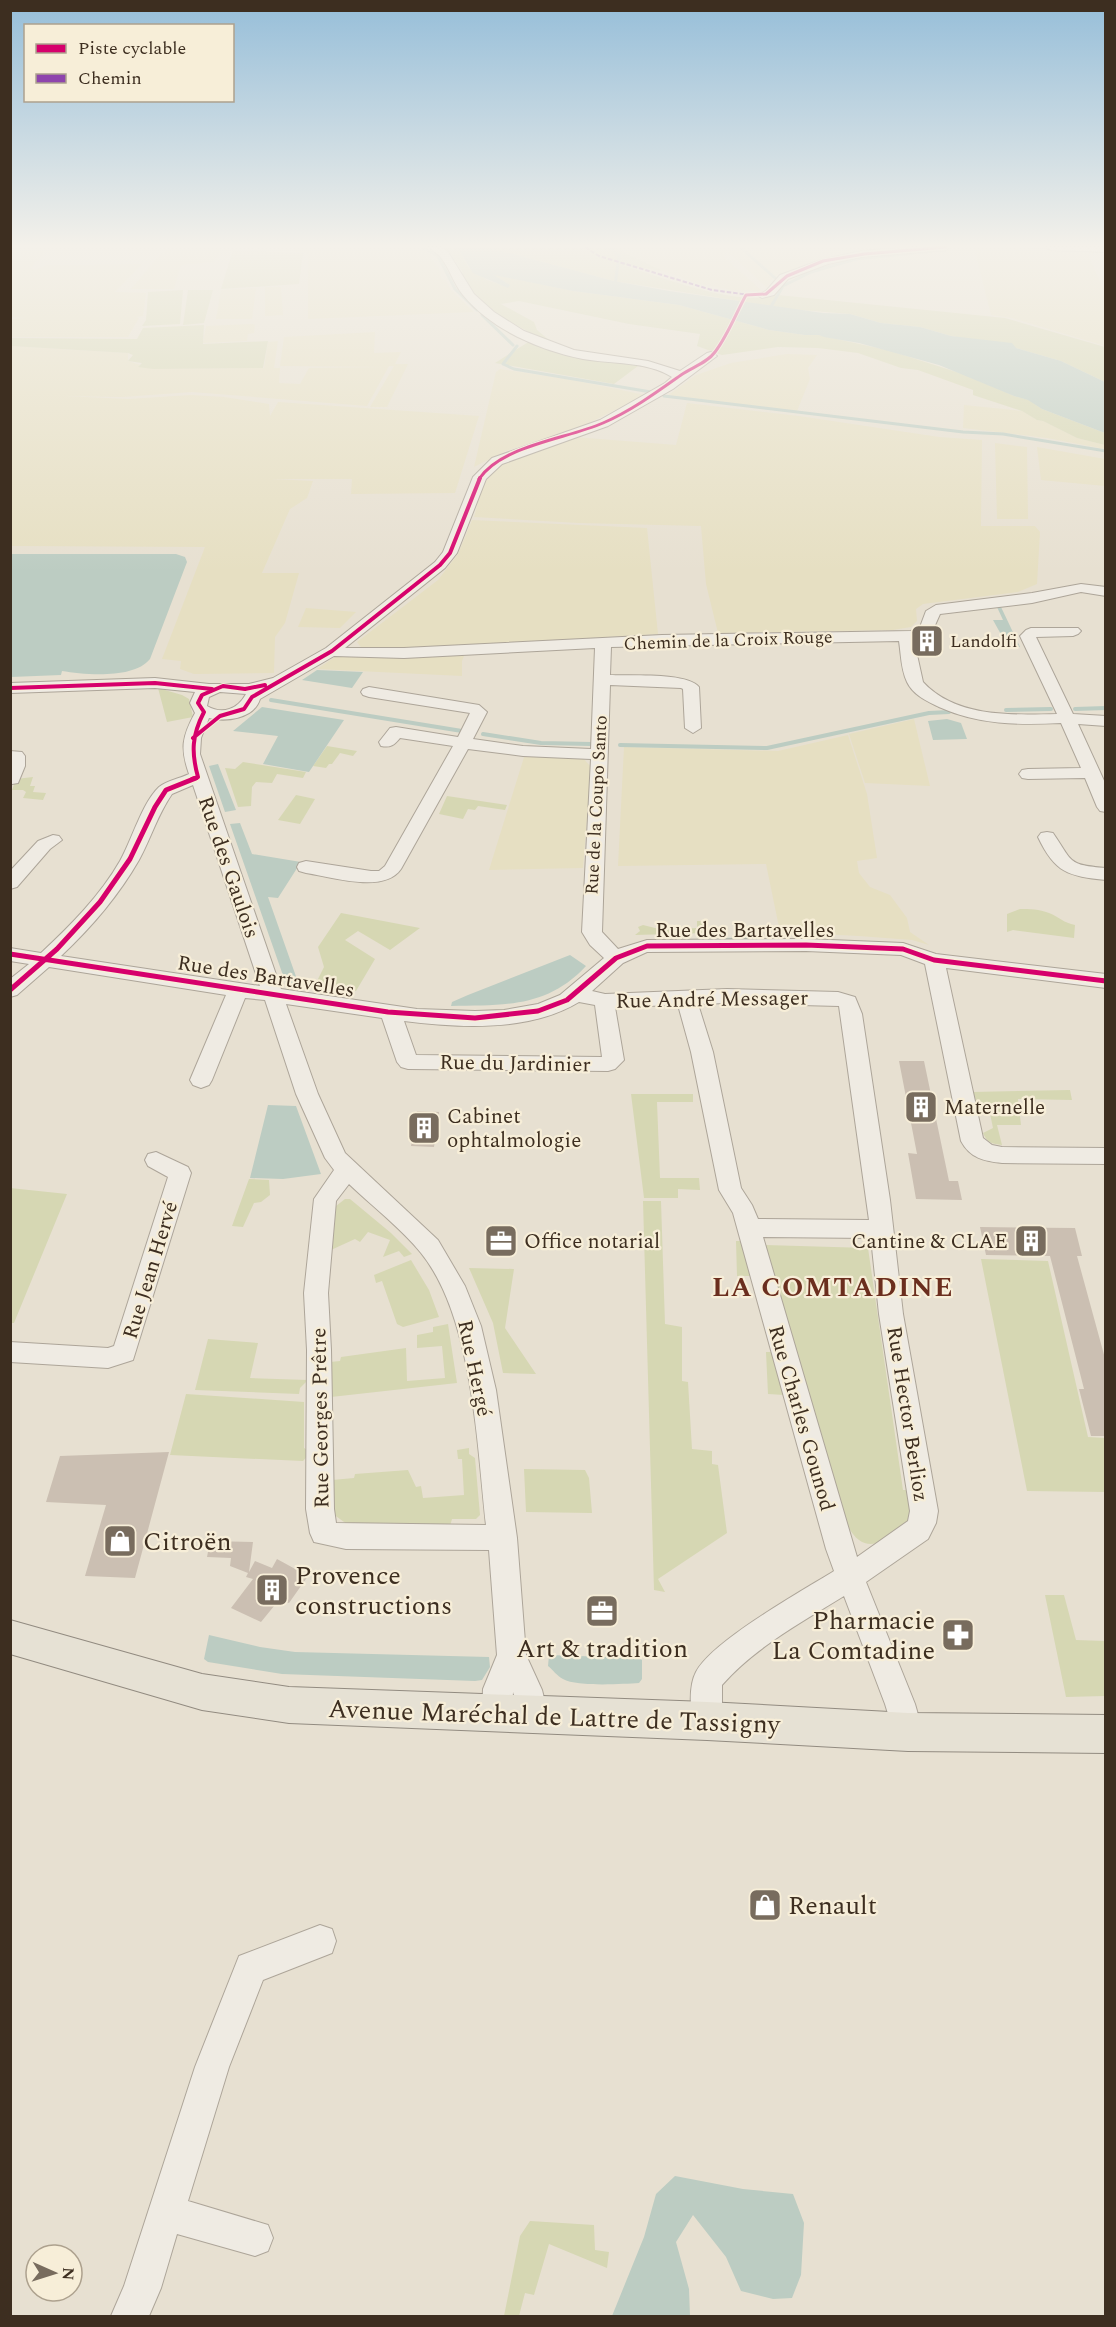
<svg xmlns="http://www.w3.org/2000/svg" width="1116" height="2327" font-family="Spectral,serif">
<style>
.farmland{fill:#e6dfc2}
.green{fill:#d6d7b3}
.water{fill:#bcccc2}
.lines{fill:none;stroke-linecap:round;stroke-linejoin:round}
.stream-far2{stroke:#bcccc2;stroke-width:3}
.stream-far1{stroke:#bcccc2;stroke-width:4}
.stream{stroke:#bcccc2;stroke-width:4.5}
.building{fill:#cbbfb2}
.minor-casing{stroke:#ada599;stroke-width:2}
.major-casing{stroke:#928b80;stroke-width:2}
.minor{fill:#efebe3;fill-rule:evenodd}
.major{fill:#e6e1d4;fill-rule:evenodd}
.quiet{stroke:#8e44ad;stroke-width:2;stroke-dasharray:4.5 2;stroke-linecap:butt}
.cycleway-far2-casing{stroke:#f7eed8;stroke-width:5}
.cycleway-far1-casing{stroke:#f7eed8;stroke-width:6}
.cycleway-casing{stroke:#f7eed8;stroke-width:8}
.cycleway-far2{stroke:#d6006c;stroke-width:3}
.cycleway-far1{stroke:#d6006c;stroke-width:4}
.cycleway{stroke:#d6006c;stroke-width:5}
.labels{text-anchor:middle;stroke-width:4.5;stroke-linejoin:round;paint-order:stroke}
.far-street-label{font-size:18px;fill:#3d2e20;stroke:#f7eed8}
.far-poi-label{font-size:18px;fill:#3d2e20;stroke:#f7eed8;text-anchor:start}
.street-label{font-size:21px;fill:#3d2e20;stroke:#f7eed8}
.poi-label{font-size:21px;fill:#3d2e20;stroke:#f7eed8;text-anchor:start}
.near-poi-label{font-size:26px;fill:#3d2e20;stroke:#f7eed8;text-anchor:start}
.near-street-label{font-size:26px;fill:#3d2e20;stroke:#f7eed8}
.district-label{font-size:27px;font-weight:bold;letter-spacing:1.5px;fill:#6b2e1e;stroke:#f7eed8}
</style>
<rect width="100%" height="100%" fill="#e7e0d1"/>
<path class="farmland" d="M11 247H49L31 268 35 270 47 265 142 264 115 292 146 293 143 316 136 317 139 318 128 337H11V319L26 318 11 317Z
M192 247H221L219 250H223L213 262 181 265 174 289H131L165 249 218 250 190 248Z
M295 247H416L432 255 431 258 439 268 442 280H446L451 290 474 312 308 319V253L296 252Z
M618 247H721L726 251 724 257 762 291 732 290 700 284 663 271 625 253Z
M723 247H844L860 251 804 265 773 277 767 288Z
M974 247 1086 250 1105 293V346L1012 318 991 315Z
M265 287H281L283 315 265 316Z
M256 288 252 319H216L221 290Z
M253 324 255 325 254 333 248 334 247 341 203 343 206 326Z
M375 332 374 353 401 352 395 364H408L387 407H370L394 366H389L367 406 192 392 122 397 63 396 129 399 191 395 224 397 269 404 270 416 278 402 479 416 455 493 351 494 352 479H271L313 481 307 498 290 509 262 573H299L285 623 275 637 274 673 194 674 180 669 181 661 162 659 205 547 11 546V346L128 353V361L153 369 264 368 268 342 278 341 274 368H280L279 383 300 384 309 368 388 367 280 366 284 337Z
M787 354 817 355 808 368 810 379 797 411 667 396 696 375 731 363Z
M500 369 573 380 645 395 581 427 506 451 474 467 496 372Z
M687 403 799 416 939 437 982 440 981 526H1035L1040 532 1037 584 1018 592 923 604 916 609 917 621 911 627 893 630 718 633 706 584 701 526 579 523 474 517 483 484 497 467 507 460 574 437 676 445Z
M964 405 1022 411 1037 420 1043 421 1077 438 1105 445V449L1047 438 963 428Z
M995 443 1027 447 1028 519H997Z
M1037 447 1105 459V486L1041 480Z
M472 520 647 528 658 634 364 651 357 642 438 580 458 554Z
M306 608 356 612 340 628 298 627Z
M466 651 462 661V676L317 669 338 655Z
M914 719 930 786 865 783 849 734Z
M848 735 867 794 877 858 857 861 859 873 870 887 890 895 907 918 910 932 929 945 912 940 859 936 780 932 766 864 618 866 624 747 778 751Z
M525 754 582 757 591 767 583 868 489 870Z"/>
<path class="green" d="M440 247H457L469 268 487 280 508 287 510 285 492 274 573 291 679 305 769 330 805 335H819L891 351 972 377 1014 396 1029 400 1042 409 1105 433V445L1077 438 1043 421 1037 420 1022 411 973 395V390L918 370 901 368 858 353 818 348 778 347 722 355 697 346 700 334 629 324 519 301 501 304 534 322 537 330 549 340V343L494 313 465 284 462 271 449 252Z
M487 247H618L625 253 663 271 622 265C664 278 737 307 778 295L1005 318 1105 347V382L1061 361 1016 348 951 336 920 327 881 323 850 314 789 309 614 281Z
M233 250 303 253 299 284 221 289Z
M183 290 180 324 142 326 146 320 148 292Z
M188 290H213L204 323 183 325Z
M204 325 203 344 268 341 263 368 153 369 138 367 142 363 128 361 133 355 128 353 11 346V338L137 339 143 328Z
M530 341 570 355 638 366 614 384 495 363Z
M158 688 182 695 189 699 193 717 167 722Z
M327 746 357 751 353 756 340 753 332 764H329L326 768 313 766Z
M243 762 306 772 303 778 277 774 272 783 256 782 252 787 251 806 238 807 225 768 235 769Z
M33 777 30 786H35L33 792 46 793 43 800 23 798 26 792 23 790H12L16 779Z
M296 795 315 799 300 824 278 820Z
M447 796 507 805 505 810 478 806 475 810 468 809 463 819 439 814Z
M1020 909C1030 909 1039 909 1049 913 1059 917 1064 923 1075 925L1074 938 1013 930 1007 932V914Z
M341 913 420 928 390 950 358 931 345 940 375 959 356 991 315 985 324 967 318 947Z
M697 921H704L706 933 635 935 640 931 638 927 643 925 663 930 697 928Z
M1070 1090 1072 1100 1018 1099 1021 1125H997L1002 1145C993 1144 987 1143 983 1133L993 1128 988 1104 977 1102 972 1092Z
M631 1094H693V1102H657L660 1178H699L700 1190 678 1189V1198H644Z
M249 1179 269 1180 270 1195 261 1202 254 1203 243 1227 232 1226Z
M10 1188 67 1194 14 1323H11Z
M345 1199H350L391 1233 412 1254 404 1257 399 1251 383 1257 390 1240 368 1232 360 1242 355 1239 331 1250 336 1206Z
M643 1201H661L665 1324 682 1327V1381L688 1382 692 1449 712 1451V1464L718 1465 727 1533 658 1579 665 1592 654 1590Z
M736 1241H741L752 1276H737Z
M765 1245 868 1248 903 1490H907L912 1523C887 1539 866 1560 847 1525Z
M981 1259 1048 1261 1088 1437 1105 1438V1492L1027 1491Z
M411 1260 429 1290 439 1317 403 1327 397 1324 382 1281 376 1283 374 1275Z
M469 1268 514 1269 505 1328 536 1374 503 1373 493 1323Z
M448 1324 457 1383 331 1397 330 1362 340 1361 341 1357 406 1348 407 1381 445 1378 442 1346 417 1348V1335L433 1332V1327Z
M208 1339 258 1343 250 1378 308 1380 300 1388 299 1394 195 1390Z
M766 1352H773L784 1395 768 1394Z
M186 1394 304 1402V1448L311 1452 303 1461 170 1455Z
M469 1448V1454L475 1458 480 1515 476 1519H452L450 1526 351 1527 333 1514 332 1480 354 1478 355 1474 408 1470 416 1487 421 1486 423 1498 464 1495 462 1459H458L457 1450Z
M524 1469 585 1470 589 1478 592 1513 526 1512Z
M1045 1595H1064L1076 1640 1105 1641V1696L1066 1697Z
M530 2221 594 2225 595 2250 609 2252 607 2268 549 2244 534 2295 525 2293 519 2316H504L520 2236Z"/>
<path class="water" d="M457 247H487L614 281 669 291 823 313 850 314 881 323 920 327 951 336 1012 343 1016 348 1061 361 1105 382V433L1042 409 1028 400 1014 396 939 365 859 343 824 337 819 335H805L769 330 679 305 573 291 494 275 510 285 508 288 473 273Z
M11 554H176L185 557 187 562 150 659C134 679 86 675 62 671L61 675 11 677Z
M997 607H1001L1020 647H1008L993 620H1003Z
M317 670 363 672 352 688 302 680Z
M262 707 344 720 309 772 263 764 278 736 233 731Z
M947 719 961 723 967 739 933 740 928 721Z
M218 764 236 810 225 812 209 766Z
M240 823 252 854 301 862 278 898 268 897 299 985 286 984 230 824Z
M570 955 586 966C547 1008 504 1005 451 1006L452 1002 468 995Z
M268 1105 296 1106 321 1174 283 1179 250 1178Z
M209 1635 260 1647 295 1652 489 1657 490 1667 482 1680 475 1681 282 1674 208 1662 204 1659Z
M549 1655 638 1658 642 1660V1679L639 1683C622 1684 577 1687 563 1679 557 1676 553 1670 548 1666Z
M675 2176 743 2189 793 2194 804 2223 801 2275 792 2298 773 2299 741 2291 726 2257 693 2215 676 2242 689 2289 690 2316H612L644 2237 656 2194Z"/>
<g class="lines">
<path class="stream-far2" d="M422 247 438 256 455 289 477 310
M609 247 619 256 615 286
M740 247 775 278
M1029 247 1052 248
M1085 247H1101
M769 310 783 286 811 272 856 259 945 250
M482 315 513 345
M517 346 503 364 514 369 651 392
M664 396 963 432 1003 434 1106 451"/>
<path class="stream-far1" d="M271 700 468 732
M1075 709 1106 708
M1006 710 1051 709
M483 734 541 743 591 744
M620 745 767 748 929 713 949 712"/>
<path class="stream" d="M728 940 761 939"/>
</g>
<path class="building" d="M899 1061H924L949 1181H958L962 1200 916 1199 908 1153 917 1154Z
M417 1111 439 1112 434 1147 411 1146 413 1136 410 1135Z
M980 1227 1075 1228 1082 1256H1077L1106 1362V1436H1091L1079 1389H1084L1050 1256 986 1255Z
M169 1452 135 1578 85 1576 106 1505 46 1502 60 1456Z
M210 1541 253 1542 249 1572 255 1561 272 1568 277 1559 308 1576 289 1603 279 1600 261 1622 231 1608 253 1579 246 1577 248 1573 230 1566 231 1558 207 1557Z"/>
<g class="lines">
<defs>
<path id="minor" d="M429 247H441L448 252 474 294 494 312 524 331 574 350 648 361 680 371 707 353 711 352 717 356 673 389 608 426 502 464 486 479 457 553 445 568 345 648H404L662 635 911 631 920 627 926 611 936 605 1032 593 1081 584 1106 587V596L1081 592 1032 603 940 614 932 632 914 641 923 682C956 718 1013 715 1057 714L1020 636 1026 630 1031 628H1078L1081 631 1078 634 1073 636 1036 637 1073 714 1106 716V726L1078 724 1106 785V812L1100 811 1097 807 1085 778 1028 779 1022 778 1019 774 1022 770 1028 769 1081 768 1061 723C1018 725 979 725 939 707 927 701 913 695 907 682 901 670 901 654 899 641L611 647 610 675C630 676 687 672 699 687L701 728 693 733 685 728 683 689 681 688 610 685 602 932 618 949 647 940 806 939 903 943 936 954 1106 974V988L946 968 983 1138 992 1145 1002 1147 1106 1148V1164L1002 1163C984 1161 970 1158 961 1141L925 964 901 955 806 951 647 952 623 963 592 991 605 994 727 989 838 992 855 997 862 1014 890 1200 903 1314 938 1511 936 1523 928 1539 866 1582 915 1704 923 1732 919 1743 908 1747 897 1743 885 1704 844 1596C802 1622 754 1648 722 1685V1721L718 1731 707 1736 696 1731C690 1716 688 1687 696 1672 712 1641 802 1591 834 1571L826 1549 733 1213 719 1190 691 1052 678 1005 615 1007 624 1060 615 1069 608 1071 408 1069 401 1067 397 1062 382 1018 286 1004 318 1094 345 1153 438 1240 465 1286 481 1326 496 1390 517 1538 526 1655 542 1690 548 1714 544 1724 533 1729 522 1724 513 1692 512 1713 508 1723 497 1728 486 1723 482 1713 483 1689 497 1655 489 1550 346 1549 314 1542 310 1533 306 1509 307 1350 304 1293 314 1199 334 1170 325 1158 296 1094 265 1000 245 998 212 1080 209 1085 201 1088 193 1085 190 1080 226 995 49 967 17 995 10 997V979L29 964 10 961V948L41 953C70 926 100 896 120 861 132 840 142 803 159 787 166 781 181 778 189 774 180 748 182 737 195 713L190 703 195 692 155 688 10 693V683L155 678 209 684H249L273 678 326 648 435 562 443 552 473 477 492 458 600 420 665 383 672 377C647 361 611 364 583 359 539 350 492 330 463 295 454 284 450 270 442 259 439 254 433 251 429 247ZM595 648 591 749 523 746 473 739 487 712 479 705 369 687 363 689 361 692 363 695 369 697 470 713 458 737 396 727 390 728 379 742 381 746C391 748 394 745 400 738L453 746 385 866 379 871H371L306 861 299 863 297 867 299 871 306 873C332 877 384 894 401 869L468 749 523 756 591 759 582 932 590 945 604 958 560 995 538 1004 504 1010 475 1011 417 1009 281 989 200 754 201 738 209 718C226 722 254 719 260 699L334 656 404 658ZM220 692 246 694C238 709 223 715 207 706L209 697ZM193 785 260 986 61 956C91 928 119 895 139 860 151 838 158 814 172 794ZM579 1002 595 1005 602 1057 416 1055 404 1021C459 1028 530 1032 579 1002ZM727 1003 839 1006 869 1220 758 1219 752 1205 741 1188 713 1052 698 1004ZM349 1184C372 1206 402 1229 421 1253 473 1317 477 1445 486 1525L336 1523 334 1509 331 1350 328 1293 336 1201ZM763 1237 871 1238 879 1314 910 1511 908 1521 857 1557Z
M912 247H951L946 250 861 257 828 264 788 279 774 295 762 298 757 295 766 291 780 275 821 260 861 251Z
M1045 247H1106V252L1050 250Z
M10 751 22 752 25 756V766L18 783 12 784Z
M1047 832 1053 833C1073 862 1067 865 1106 868V880C1068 876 1055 873 1038 837L1041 833Z
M53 835 59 836 62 840 50 849 17 887 10 889V871L38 841Z
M156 1152 188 1167 191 1173 133 1360 108 1368 10 1362V1342L108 1348 114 1346 168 1177 148 1166 145 1160 148 1154Z
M320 1925 332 1929 336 1941 332 1953 263 1980 229 2067 188 2201 268 2225 273 2238 268 2251 255 2256 177 2234 161 2288 149 2316H111L124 2286 195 2067 239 1956Z"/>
<path id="major" d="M10 1620 202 1674 289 1687 707 1702 908 1713 1106 1715V1753L908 1751 707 1740 289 1723 202 1710 10 1654Z"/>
</defs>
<use href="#minor" class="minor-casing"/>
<use href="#major" class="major-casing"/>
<use href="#minor" class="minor"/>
<use href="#major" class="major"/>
<path class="quiet" d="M585 247 599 256 712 290 750 295"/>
<defs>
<path id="cycleway-far2" d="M479 479C502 445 567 439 603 423 631 411 657 392 681 375 693 367 707 363 715 352 728 335 736 313 746 295L766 294 787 276 823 261 864 254 946 247"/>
<path id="cycleway-far1" d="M10 688 155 683 212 689
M193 738 220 716 244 709 252 697 332 651 440 565 450 553 480 478
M192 779 198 777C191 752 192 735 204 712L198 703 202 695 223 686 245 689 265 685"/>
<path id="cycleway" d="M10 954 388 1012 475 1018 538 1011 567 1000 616 958 647 946 806 945 903 949 934 960 1106 981
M10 990 57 949 100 902 130 859 155 807 166 790 196 778"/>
</defs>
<use href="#cycleway-far2" class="cycleway-far2-casing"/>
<use href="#cycleway-far1" class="cycleway-far1-casing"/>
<use href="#cycleway" class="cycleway-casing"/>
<use href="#cycleway-far2" class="cycleway-far2"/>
<use href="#cycleway-far1" class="cycleway-far1"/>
<use href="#cycleway" class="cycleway"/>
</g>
<linearGradient id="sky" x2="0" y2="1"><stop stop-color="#96bed9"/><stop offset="0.43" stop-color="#f4f1ea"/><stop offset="1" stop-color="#f4f1ea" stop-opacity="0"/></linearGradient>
<rect width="1116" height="572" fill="url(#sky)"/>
<defs>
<symbol id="building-square" viewBox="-11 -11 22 22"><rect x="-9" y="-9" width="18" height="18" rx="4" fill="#786c5e" stroke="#f7eed8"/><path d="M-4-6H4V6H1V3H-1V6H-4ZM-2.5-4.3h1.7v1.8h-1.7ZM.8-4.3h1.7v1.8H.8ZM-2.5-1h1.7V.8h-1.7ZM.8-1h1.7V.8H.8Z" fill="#fff"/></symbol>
<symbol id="office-square" viewBox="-11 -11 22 22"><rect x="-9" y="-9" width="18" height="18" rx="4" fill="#786c5e" stroke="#f7eed8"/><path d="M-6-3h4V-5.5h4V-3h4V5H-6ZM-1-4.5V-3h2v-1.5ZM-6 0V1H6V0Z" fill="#fff"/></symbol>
<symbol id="shop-square" viewBox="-11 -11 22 22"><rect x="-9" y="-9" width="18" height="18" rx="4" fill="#786c5e" stroke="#f7eed8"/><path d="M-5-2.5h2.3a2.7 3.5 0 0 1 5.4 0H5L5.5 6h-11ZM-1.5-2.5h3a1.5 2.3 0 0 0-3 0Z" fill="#fff"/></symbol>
<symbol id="pharmacy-square" viewBox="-11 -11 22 22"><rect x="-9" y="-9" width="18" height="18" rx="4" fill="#786c5e" stroke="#f7eed8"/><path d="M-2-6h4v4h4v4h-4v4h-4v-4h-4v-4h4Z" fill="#fff"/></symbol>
</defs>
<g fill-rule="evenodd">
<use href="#building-square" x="908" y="622" width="38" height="38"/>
<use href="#building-square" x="902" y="1088" width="38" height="38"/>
<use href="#building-square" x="405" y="1109" width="38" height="38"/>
<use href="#office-square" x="482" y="1222" width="38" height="38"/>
<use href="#building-square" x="1012" y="1222" width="38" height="38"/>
<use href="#shop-square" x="101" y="1522" width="38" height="38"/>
<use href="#building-square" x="253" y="1571" width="38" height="38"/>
<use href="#office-square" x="583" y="1592" width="38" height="38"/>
<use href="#pharmacy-square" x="939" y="1616" width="38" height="38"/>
<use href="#shop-square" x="746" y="1886" width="38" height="38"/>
</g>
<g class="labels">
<g class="far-street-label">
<text transform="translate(728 640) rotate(-2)" y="6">Chemin de la Croix Rouge</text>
<text transform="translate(596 805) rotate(-87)" y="6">Rue de la Coupo Santo</text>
</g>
<g class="far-poi-label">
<text x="950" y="647">Landolfi</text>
</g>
<g class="street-label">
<text transform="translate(229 867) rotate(71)" y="7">Rue des Gaulois</text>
<text x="745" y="937">Rue des Bartavelles</text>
<text transform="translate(266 976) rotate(9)" y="7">Rue des Bartavelles</text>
<text transform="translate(712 999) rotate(-1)" y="7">Rue André Messager</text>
<text transform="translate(515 1063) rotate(1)" y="7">Rue du Jardinier</text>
<text transform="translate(150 1270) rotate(-73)" y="7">Rue Jean Hervé</text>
<text transform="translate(475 1368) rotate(78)" y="7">Rue Hergé</text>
<text transform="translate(908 1414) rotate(81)" y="7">Rue Hector Berlioz</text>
<text transform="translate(320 1418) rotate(-91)" y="7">Rue Georges Prêtre</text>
<text transform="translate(802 1418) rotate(74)" y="7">Rue Charles Gounod</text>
</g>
<g class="poi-label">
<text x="944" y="1114">Maternelle</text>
<text x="447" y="1123">Cabinet<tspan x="447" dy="24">ophtalmologie</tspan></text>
<text x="524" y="1248">Office notarial</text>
<text x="1008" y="1248" text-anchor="end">Cantine &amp; CLAE</text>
</g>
<g class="near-poi-label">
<text x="143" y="1550">Citroën</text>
<text x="295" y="1584">Provence<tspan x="295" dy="30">constructions</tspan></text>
<text x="935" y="1629" text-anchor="end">Pharmacie<tspan x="935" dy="30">La Comtadine</tspan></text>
<text x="602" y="1657" text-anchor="middle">Art &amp; tradition</text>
<text x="788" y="1914">Renault</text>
</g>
<g class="near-street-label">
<text transform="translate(554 1716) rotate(2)" y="9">Avenue Maréchal de Lattre de Tassigny</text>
</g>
<g class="district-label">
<text x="833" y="1296">LA COMTADINE</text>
</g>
</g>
<rect width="1116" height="2327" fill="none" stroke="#3d2e20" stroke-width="24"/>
<rect x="24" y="24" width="210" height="78" fill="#f7eed8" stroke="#ada18e" stroke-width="1.5"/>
<rect x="36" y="44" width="30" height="9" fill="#d6006c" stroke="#ada18e" stroke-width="1.5"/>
<text x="78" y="54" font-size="18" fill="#3d2e20">Piste cyclable</text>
<rect x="36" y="74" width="30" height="9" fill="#8e44ad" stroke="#ada18e" stroke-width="1.5"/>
<text x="78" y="84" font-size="18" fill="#3d2e20">Chemin</text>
<g transform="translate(54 2273) rotate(93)"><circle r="28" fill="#f7eed8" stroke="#ada18e" stroke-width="1.5"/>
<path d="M0-4.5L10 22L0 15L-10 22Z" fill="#786c5e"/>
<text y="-9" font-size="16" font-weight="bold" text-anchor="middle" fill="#3d2e20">N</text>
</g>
</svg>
